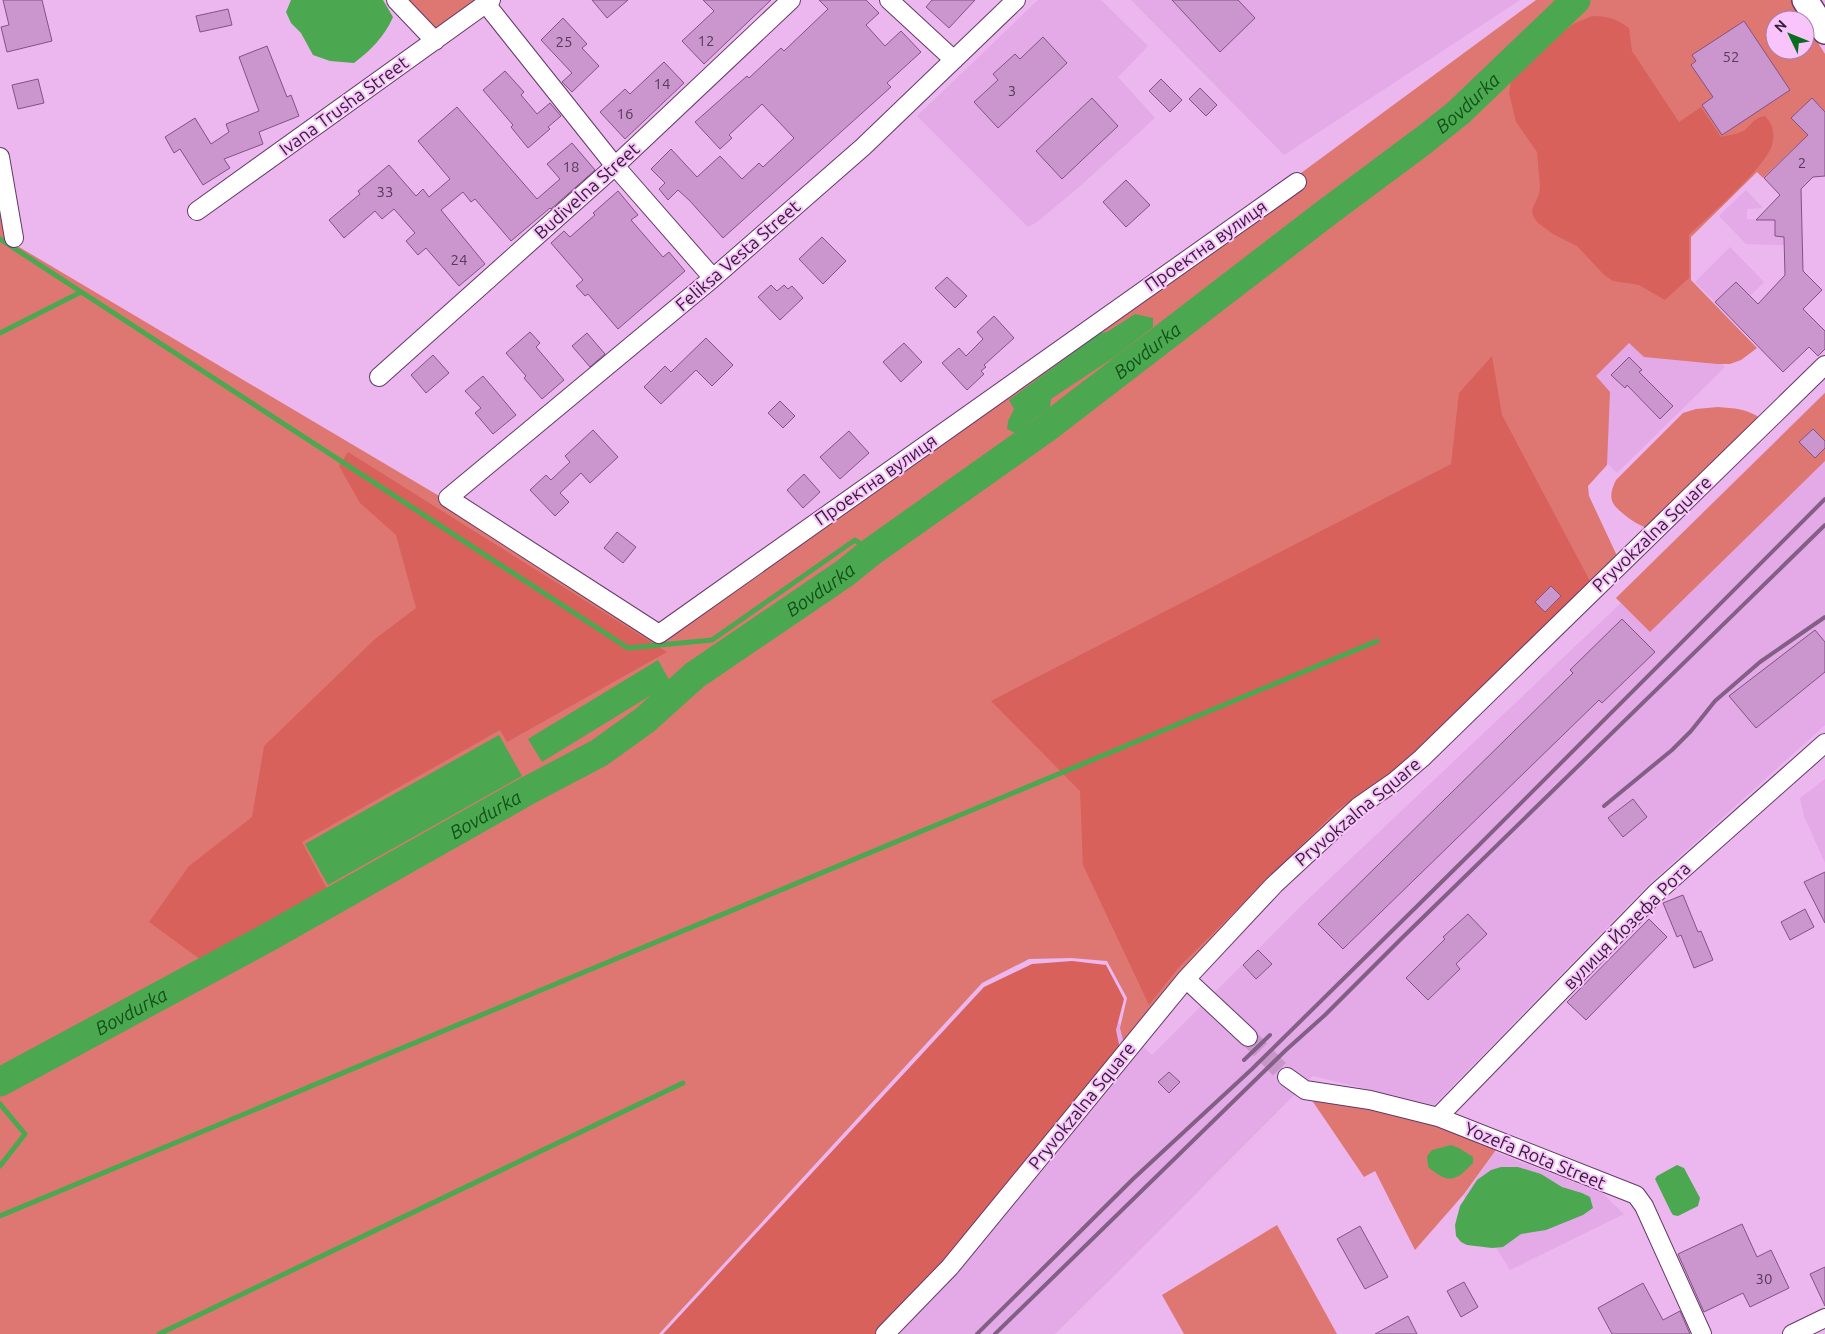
<svg xmlns="http://www.w3.org/2000/svg" width="1825" height="1334" font-family="Ubuntu,sans-serif">
<style>
.built{fill:#e4a9e7}
.green{fill:#de7771}
.forest{fill:#d8615c}
.water{fill:#4ba851}
.lines{fill:none;stroke-linecap:round;stroke-linejoin:round}
.stream{stroke:#4ba851;stroke-width:5}
.river{stroke:#4ba851;stroke-width:29}
.building{fill:#ca96cd;stroke:#825285}
.street-tunnel{stroke:#c797c9;stroke-width:18;stroke-dasharray:18 9;stroke-linecap:butt}
.street-casing{stroke:#653869;stroke-width:20}
.secondary-casing{stroke:#653869;stroke-width:28}
.street{stroke:#fff;stroke-width:18}
.secondary{stroke:#fff;stroke-width:25}
.rail{stroke:#825f84;stroke-width:4}
.labels{text-anchor:middle;stroke-width:4;stroke-linejoin:round;paint-order:stroke}
.number-label{font-size:15px;fill:#573b5a}
.street-label{font-size:18px;fill:#311d33;stroke:#f9c3fc}
.water-label{font-size:19px;font-style:italic;fill:#115118;stroke:#f9c3fc}
</style>
<rect width="100%" height="100%" fill="#ecb6ee"/>
<path class="built" d="M1038 0H1101L1148 46 1118 77 1155 118 1078 188 1037 222 1028 227 917 116Z
M1131 0H1520L1284 155Z
M1746 190 1763 208 1747 209V219L1775 220V236L1784 237V245L1746 244 1719 216Z
M1730 247 1764 282 1750 296 1736 282 1715 302 1695 282Z
M1665 306 1725 367 1617 473 1557 412Z
M1825 392V725L1648 885 1434 1105 1313 1076 1130 1260 1055 1334H797L1073 980 1152 1055 1302 905 1621 603 1616 598Z
M1825 779V863L1804 816 1800 798Z
M1495 1152 1602 1193 1624 1214 1510 1270 1464 1196Z"/>
<path class="green" d="M402 0H480L436 36Z
M1536 0H1791L1804 20H1775V50H1805V22L1825 54V112L1812 99 1791 118 1808 135 1763 178 1757 172 1691 237V280L1757 348 1741 360 1730 364H1717L1644 357 1629 343 1596 376 1610 392 1607 465 1588 486 1589 496 1618 558 1124 1044 1120 1028 1127 998 1107 961 1071 958 1029 959 982 983 659 1334H0V186L9 241 446 500 660 637 1306 186 1297 176Z
M1825 393V461L1650 632 1616 598Z
M1718 407C1733 408 1748 409 1760 418L1652 529C1641 528 1619 513 1613 503 1609 496 1613 486 1616 480L1683 413 1696 409Z
M1305 1090 1501 1143 1464 1194 1415 1250 1375 1171 1364 1177Z
M1277 1225 1337 1334H1184L1162 1295Z"/>
<path class="forest" d="M1592 16C1608 16 1617 19 1629 28L1632 51 1679 122 1701 107 1721 137C1727 135 1735 135 1741 132 1750 129 1751 118 1765 116 1773 124 1775 134 1772 145 1766 167 1708 217 1689 235V278L1665 300 1639 285 1613 281 1604 275 1577 246 1553 234 1538 223 1533 216 1532 210 1539 194 1540 187 1537 152 1516 122 1509 93 1511 82 1517 73 1534 57 1563 32 1573 24Z
M1492 356 1502 415 1590 581 1391 774 1337 810 1180 966 1149 1005 1083 865 1080 791 991 701 1451 464 1459 393Z
M348 452 667 652 507 742 500 730 302 842 327 889 201 960 149 922 189 866 252 817 264 746 375 639 416 608 396 535 360 503 339 466Z
M1072 961 1106 965 1124 999 1116 1030 1120 1049 946 1263 877 1334H663L984 987 1032 964Z"/>
<path class="water" d="M291 0H383L393 17C385 36 370 51 354 63L330 61 313 55 301 33 291 23 286 12Z
M1135 314 1153 318V327L1116 356 1051 399 1050 407 1015 433 1007 429 1008 421 1014 409 1009 400 1100 333 1107 332Z
M658 660 671 683 542 762 528 739Z
M499 735 522 776 328 885 305 844Z
M1451 1145 1459 1148 1473 1157V1163C1455 1182 1449 1184 1428 1167L1427 1156 1432 1150Z
M1677 1165 1684 1168 1700 1198 1698 1206 1678 1216 1673 1215 1671 1212 1655 1179 1657 1176Z
M1501 1167H1518L1541 1174 1562 1187 1582 1193 1590 1197 1593 1208 1583 1215 1546 1230 1521 1234 1503 1247 1492 1248 1467 1245 1461 1242 1456 1236 1455 1225 1460 1206 1477 1180 1491 1170Z"/>
<g class="lines">
<path class="stream" d="M0 239 628 648 712 640 855 540 871 552
M0 333 81 292
M0 1104 25 1134 0 1166
M0 1216 1377 641
M159 1334 683 1083"/>
<path class="river" id="s1" d="M0 1082 267 938 527 791 599 753 645 720 695 675 845 573 871 552 1045 429 1330 210 1424 140 1458 113 1576 0"/>
</g>
<path class="building" d="M3 0H42L52 41 7 52 1 27 9 25Z
M592 0H628L607 18Z
M703 0H771L704 64 682 41 714 11Z
M819 0H866L879 13 866 25 885 46 901 31 921 52 887 83 891 87 723 238 690 201 678 190 668 200 659 189 665 183 651 169 671 149 697 177 720 156 742 179 759 163 763 167 794 138 762 104 729 135 732 138 720 149 695 122 747 76 749 78 781 48 784 51 828 9Z
M932 0H975L949 28 926 7Z
M1172 0H1238L1255 18 1220 52Z
M228 9 232 25 200 32 196 16Z
M563 18 587 44 582 48 599 66 572 92 562 82 572 73 541 40Z
M1744 21 1790 90 1722 135 1702 105 1713 97 1691 65 1696 61 1692 55Z
M1043 37 1067 63 998 128 974 102 998 80 993 74 1015 54 1020 59Z
M267 46 287 97 291 95 299 116 259 132 263 144 224 159 230 168 203 185 180 149 174 153 165 137 195 118 211 144 229 132 226 124 259 111 239 57Z
M664 62 684 83 625 139 600 112 625 89 630 94Z
M505 71 524 92 521 95 537 114 550 103 561 116 548 127 550 129 528 148 511 127 513 125 483 90Z
M38 79 44 103 18 109 12 85Z
M1161 79 1182 100 1170 112 1149 91Z
M1200 88 1217 105 1206 116 1189 99Z
M1092 98 1118 126 1062 179 1036 151Z
M1812 98 1825 112V176L1813 177 1801 189 1803 271 1822 290 1803 309 1825 331V349L1818 356 1809 347 1783 372 1715 302 1736 282 1758 304 1785 275 1784 237 1775 236V220H1756L1780 195 1764 178 1808 135 1791 118Z
M457 107 537 199 560 179 547 164 572 143 595 170 551 209 550 208 511 241 475 199 471 202 463 192 441 210 485 264 459 286 426 248 418 255 406 241 415 233 394 209 382 219 375 211 344 238 329 220 360 194 358 191 389 165 416 196 423 189 429 197 450 179 418 141Z
M1126 180 1150 205 1126 227 1103 202Z
M618 191 638 215 631 220 663 257 669 252 685 271 618 329 588 294 585 296 576 286 583 280 551 243 564 231 570 237 595 215 593 213Z
M822 237 846 261 823 284 799 259Z
M947 277 967 296 955 308 935 288Z
M771 285 777 291 784 285 788 289 792 286 803 298 780 320 758 297Z
M994 316 1014 338 984 365 986 367 981 371 984 374 967 390 942 363 959 348 966 356 983 339 977 332Z
M530 332 540 343 536 347 564 380 542 399 524 378 526 376 506 353Z
M587 333 605 354 590 367 572 346Z
M706 338 733 365 712 386 696 370 661 404 644 387 665 366 671 372Z
M904 343 922 362 901 382 883 362Z
M433 355 449 373 426 393 411 375Z
M1629 357 1642 370 1639 372 1673 406 1660 419 1627 385 1625 388 1611 375Z
M483 376 516 415 493 434 475 413 481 408 465 391Z
M780 401 795 416 783 428 768 413Z
M1813 429 1825 441V448L1815 458 1799 442Z
M593 430 618 457 590 483 581 473 560 493 569 502 555 516 530 490 546 475 551 480 570 462 565 456Z
M849 431 869 453 840 479 820 457Z
M804 474 820 492 803 508 787 490Z
M617 532 636 547 623 563 604 548Z
M1551 586 1561 596 1545 612 1535 602Z
M1622 619 1655 652 1602 703 1599 700 1343 949 1318 924 1573 673 1570 670Z
M1815 630 1825 642V672L1756 728 1729 696Z
M1633 799 1647 817 1623 837 1608 818Z
M1825 872V923L1804 882Z
M1683 895 1698 932 1701 931 1713 960 1694 968 1681 935 1677 937 1663 903Z
M1805 909 1814 927 1790 940 1781 922Z
M1468 914 1487 934 1456 964 1460 969 1428 1000 1406 978 1445 939 1443 937Z
M1649 919 1667 937 1586 1020 1567 1002Z
M1258 950 1272 964 1256 979 1243 965Z
M1169 1072 1180 1082 1169 1093 1158 1082Z
M1742 1224 1757 1257 1771 1250 1789 1288 1750 1307 1743 1293 1704 1312 1678 1254Z
M1360 1226 1388 1277 1365 1289 1337 1239Z
M1825 1267V1306L1810 1274Z
M1464 1282 1478 1307 1461 1317 1447 1291Z
M1643 1283 1663 1320 1680 1311 1690 1334H1612L1598 1308Z
M1408 1316 1417 1334H1375Z"/>
<g class="lines">
<path class="street-tunnel" d="M1248 1037 1287 1077"/>
<defs>
<path id="street" d="M396 0 435 41
M485 0 486 4 615 166 713 278
M889 0 954 60
M1016 0 863 147 713 278 448 498 659 634 1297 182
M0 157 14 238
M197 211 491 0
M379 377 615 166 791 0
M1186 979 1248 1037
M1287 1077 1305 1090 1370 1100 1438 1117 1636 1195 1644 1206 1702 1334
M1438 1117 1656 893 1825 743
M885 1334 950 1267 1186 979 1274 885 1358 807 1394 782 1422 758 1825 365
M1792 1334 1825 1318"/>
<path id="secondary" d="M1805 0 1825 31"/>
</defs>
<use href="#street" class="street-casing"/>
<use href="#secondary" class="secondary-casing"/>
<use href="#street" class="street"/>
<use href="#secondary" class="secondary"/>
<path class="rail" d="M1604 806 1672 750 1691 731 1715 701 1760 662 1825 617
M1244 1060 1270 1035
M977 1334 1133 1179 1252 1069 1477 847 1825 499
M995 1334 1286 1050 1325 1015 1402 938 1825 525"/>
</g>
<g class="labels">
<g class="number-label">
<text x="706" y="46">12</text>
<text x="564" y="47">25</text>
<text x="1731" y="62">52</text>
<text x="662" y="89">14</text>
<text x="1012" y="96">3</text>
<text x="625" y="119">16</text>
<text x="1802" y="168">2</text>
<text x="571" y="172">18</text>
<text x="385" y="197">33</text>
<text x="459" y="265">24</text>
<text x="1764" y="1284">30</text>
</g>
<g class="street-label">
<text transform="translate(344 106) rotate(-36)" y="6">Ivana Trusha Street</text>
<text transform="translate(587 191) rotate(-42)" y="6">Budivelna Street</text>
<text transform="translate(1206 246) rotate(-35)" y="6">Проектна вулиця</text>
<text transform="translate(738 256) rotate(-41)" y="6">Feliksa Vesta Street</text>
<text transform="translate(876 480) rotate(-35)" y="6">Проектна вулиця</text>
<text transform="translate(1652 534) rotate(-44)" y="6">Pryvokzalna Square</text>
<text transform="translate(1358 812) rotate(-40)" y="6">Pryvokzalna Square</text>
<text transform="translate(1627 926) rotate(-45)" y="6">вулиця Йозефа Рота</text>
<text transform="translate(1082 1106) rotate(-51)" y="6">Pryvokzalna Square</text>
<text transform="translate(1535 1156) rotate(22)" y="6">Yozefa Rota Street</text>
</g>
<g class="water-label">
<text dy="7" stroke="none"><textPath href="#s1" startOffset="1769">Bovdurka</textPath></text>
<text dy="7" stroke="none"><textPath href="#s1" startOffset="1364">Bovdurka</textPath></text>
<text dy="7" stroke="none"><textPath href="#s1" startOffset="959">Bovdurka</textPath></text>
<text dy="7" stroke="none"><textPath href="#s1" startOffset="554">Bovdurka</textPath></text>
<text dy="7" stroke="none"><textPath href="#s1" startOffset="149">Bovdurka</textPath></text>
</g>
</g>
<g transform="translate(1790 35) rotate(313)"><circle r="24" fill="#f9c3fc" stroke="#a981ac"/>
<path d="M0-4L9 19L0 12L-9 19Z" fill="#096d1b"/>
<text y="-8" font-size="14" font-weight="bold" text-anchor="middle" fill="#311d33">N</text>
</g>
</svg>
